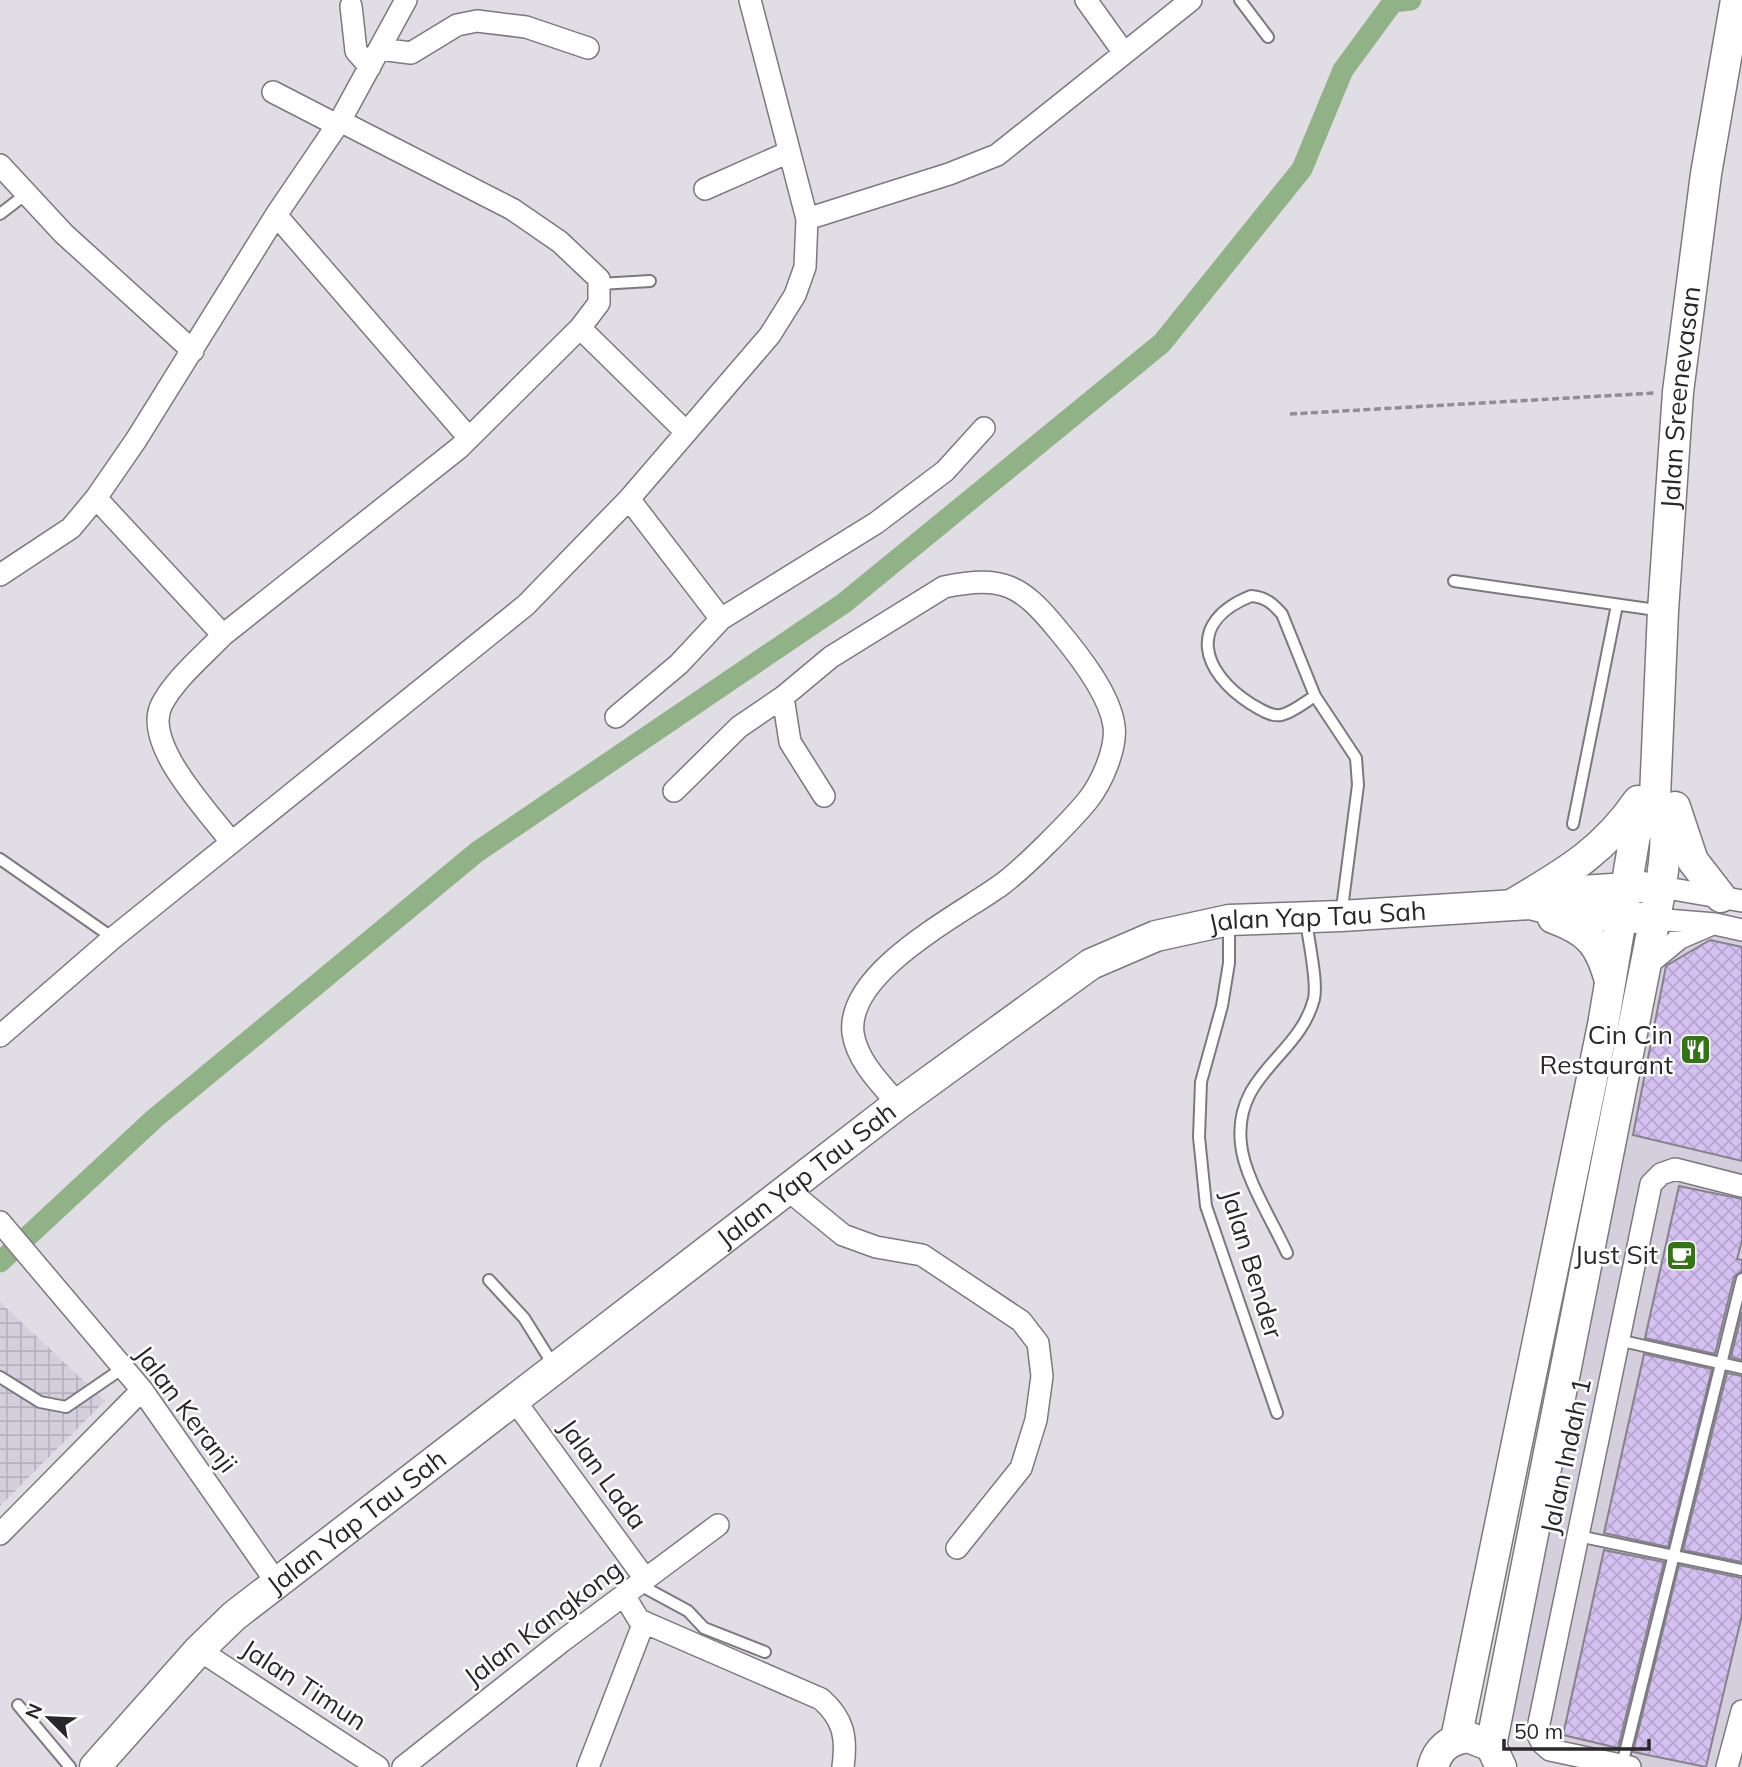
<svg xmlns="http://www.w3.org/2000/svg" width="1742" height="1767" font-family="Mulish,sans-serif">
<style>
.built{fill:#d5cfdd}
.industrial{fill:url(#industrial-grid)}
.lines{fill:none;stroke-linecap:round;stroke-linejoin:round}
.canal{stroke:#91b187;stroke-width:21}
.building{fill:url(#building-cross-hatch);stroke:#86838a;stroke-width:2}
.lane-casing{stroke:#7b797f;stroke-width:14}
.street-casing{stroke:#7b797f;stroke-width:24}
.secondary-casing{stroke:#7b797f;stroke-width:33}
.path{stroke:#908e92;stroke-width:3.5;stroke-dasharray:7 3.5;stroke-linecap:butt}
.lane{stroke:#fff;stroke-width:10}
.street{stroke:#fff;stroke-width:21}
.secondary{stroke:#fff;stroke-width:30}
.labels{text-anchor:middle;stroke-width:5;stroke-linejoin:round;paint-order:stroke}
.street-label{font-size:26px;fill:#282729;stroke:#fff}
.poi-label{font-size:26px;fill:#282729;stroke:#fff;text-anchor:end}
</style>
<defs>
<pattern id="industrial-grid" width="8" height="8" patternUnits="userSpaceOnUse" patternTransform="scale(1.75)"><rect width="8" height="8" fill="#d5cfdd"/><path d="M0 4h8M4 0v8" fill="none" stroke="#b7b2be"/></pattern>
<pattern id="building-cross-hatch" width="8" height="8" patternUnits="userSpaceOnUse" patternTransform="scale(1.75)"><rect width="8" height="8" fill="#d4c0f1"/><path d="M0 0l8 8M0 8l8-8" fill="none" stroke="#b6a5cf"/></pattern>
</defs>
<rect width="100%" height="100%" fill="#e0dde4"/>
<path class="built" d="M1714 931 1742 937V1767H1594L1547 1757 1507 1718 1659 964Z"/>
<path class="industrial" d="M0 1302 105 1401 0 1506Z"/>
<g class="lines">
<path class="canal" d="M0 1262 154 1119 477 852 844 603 1162 343 1302 169 1343 70 1393 2 1411 0"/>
</g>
<path class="building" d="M1710 940 1742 947V1161L1633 1135 1666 966Z
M1679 1186 1742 1199V1241L1737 1259 1742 1260V1271L1734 1277 1715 1354 1645 1338Z
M1742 1312V1360L1731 1357Z
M1644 1354 1712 1369 1668 1547 1604 1533Z
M1727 1373 1742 1376V1562L1683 1550Z
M1604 1550 1664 1562 1618 1748 1563 1735Z
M1679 1565 1742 1578V1615L1706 1767 1633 1752Z"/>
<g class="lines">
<defs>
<path id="lane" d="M1240 0 1268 37
M0 214 26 194
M600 284 650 281
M1454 581 1663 611
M1315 696C1305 702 1292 713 1281 715 1271 717 1260 709 1251 704 1201 672 1186 622 1251 596 1266 597 1273 604 1282 614L1315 696 1356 758 1358 785 1341 916
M1573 824 1617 605
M0 859 113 938
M1229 922V963L1222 1006 1201 1082 1199 1137 1206 1206 1277 1413
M1287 1253C1273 1222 1244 1177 1241 1144 1233 1074 1299 1057 1314 999 1318 981 1308 940 1306 919
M489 1280 524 1318 554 1366
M1618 1340 1742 1368
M0 1377 40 1402 66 1407 123 1368
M1578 1536 1742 1570
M640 1585 688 1611 704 1628 765 1652
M18 1705 70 1767
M1622 1765 1742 1279"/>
<path id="street" d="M750 0 807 219
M1086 0 1124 53
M351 6 356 51 370 67
M380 49 411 53 457 25 477 21 526 27 588 48
M273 92 337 125
M0 165 64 234 193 351
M705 189 789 152
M276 215 469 438
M580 328 686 432
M96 498 223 635 459 448 580 328 599 303V279L560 242 512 209 340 121
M629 499 721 619 876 523 945 471 984 428
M0 575 71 528 96 498 136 440 276 215 340 121 406 0
M223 635C203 656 176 678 162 704 141 743 209 812 231 842
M783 697 790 742 824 796
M616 717 679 664 721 619
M674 791 739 727 783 697 831 657 944 587C1004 575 1021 585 1058 630 1078 654 1110 694 1114 726 1117 748 1102 782 1088 800 1070 822 1024 868 1001 885 958 916 846 972 853 1033 857 1061 881 1084 898 1104
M1661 887 1742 901
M1654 919 1715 924 1742 930
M1646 966 1680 938 1710 925
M0 1036 113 938 526 605 629 499 770 335 795 295 805 267 807 219 949 174 997 155 1191 0
M788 1190 843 1235 876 1247 922 1255 1021 1321 1038 1343 1042 1376 1036 1420 1021 1468 957 1548
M0 1222 142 1390 277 1583
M515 1401 646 1580
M0 1534 142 1390
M625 1597 639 1620 821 1699C844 1719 847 1738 843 1767
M199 1650 378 1767
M403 1767 561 1642 718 1525
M588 1767 644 1622
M1630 1767 1550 1750 1542 1743 1537 1733 1651 1184 1661 1174 1675 1169 1742 1186
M1727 1767 1742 1711"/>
<g id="secondary">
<path d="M1675 807 1693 861 1721 897"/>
<path d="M1537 901 1566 892 1643 887"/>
<path d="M1513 904C1565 873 1603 852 1638 801"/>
<path d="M1553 918C1589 931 1600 944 1610 981"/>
<path id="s1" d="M1456 1739 1603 1025 1635 835 1655 797 1663 611 1678 392 1706 174 1736 0"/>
<path d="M1491 1746 1661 887C1665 851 1671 830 1655 797"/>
<path id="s2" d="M95 1767 199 1650 234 1616 898 1104 1091 964 1156 936 1229 920 1341 916 1530 904 1566 913 1654 919"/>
<path d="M1433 1767C1438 1748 1449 1740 1468 1737L1491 1746 1501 1767"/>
</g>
</defs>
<use href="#lane" class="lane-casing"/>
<use href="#street" class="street-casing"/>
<use href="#secondary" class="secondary-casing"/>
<path class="path" d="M1290 414 1655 393"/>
<use href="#lane" class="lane"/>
<use href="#street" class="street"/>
<use href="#secondary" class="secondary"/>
</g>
<defs>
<symbol id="restaurant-square" viewBox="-11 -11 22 22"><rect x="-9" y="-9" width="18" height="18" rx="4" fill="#337514" stroke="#fff"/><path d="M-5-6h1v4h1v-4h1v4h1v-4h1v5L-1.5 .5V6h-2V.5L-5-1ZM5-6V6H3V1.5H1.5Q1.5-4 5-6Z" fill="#fff"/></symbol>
<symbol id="cafe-square" viewBox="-11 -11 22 22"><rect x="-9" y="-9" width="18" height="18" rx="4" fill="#337514" stroke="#fff"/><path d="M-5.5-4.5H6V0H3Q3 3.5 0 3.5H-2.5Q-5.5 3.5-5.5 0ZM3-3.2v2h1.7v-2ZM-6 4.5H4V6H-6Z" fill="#fff"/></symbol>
</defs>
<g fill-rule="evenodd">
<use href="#restaurant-square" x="1678" y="1032" width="35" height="35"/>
<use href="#cafe-square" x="1664" y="1238" width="35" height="35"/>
</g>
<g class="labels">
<g class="street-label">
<text dy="9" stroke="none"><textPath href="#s1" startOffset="1365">Jalan Sreenevasan</textPath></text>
<text dy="9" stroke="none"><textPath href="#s2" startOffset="1516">Jalan Yap Tau Sah</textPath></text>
<text dy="9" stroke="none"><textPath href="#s2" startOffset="928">Jalan Yap Tau Sah</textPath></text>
<text transform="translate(1252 1264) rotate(73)" y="9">Jalan Bender</text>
<text transform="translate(186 1409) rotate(53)" y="9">Jalan Keranji</text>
<text transform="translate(1566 1456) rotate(-78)" y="9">Jalan Indah 1</text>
<text transform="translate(603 1474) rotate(54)" y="9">Jalan Lada</text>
<text dy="9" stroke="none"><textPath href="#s2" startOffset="360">Jalan Yap Tau Sah</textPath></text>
<text transform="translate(543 1623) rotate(-37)" y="9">Jalan Kangkong</text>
<text transform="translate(304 1685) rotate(33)" y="9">Jalan Timun</text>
</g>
<g class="poi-label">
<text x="1673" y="1044">Cin Cin<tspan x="1673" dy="30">Restaurant</tspan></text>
<text x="1658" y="1264">Just Sit</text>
</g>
</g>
<g transform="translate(49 1718) rotate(294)" stroke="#ffffff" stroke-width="5" paint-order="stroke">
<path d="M0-5L12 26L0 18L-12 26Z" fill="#282729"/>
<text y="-10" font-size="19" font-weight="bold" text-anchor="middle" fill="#282729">N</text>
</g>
<path d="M1504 1739v10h145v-10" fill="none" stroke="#282729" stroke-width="3.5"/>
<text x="1514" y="1739" font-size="21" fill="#282729" stroke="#ffffff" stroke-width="5" paint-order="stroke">50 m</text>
</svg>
